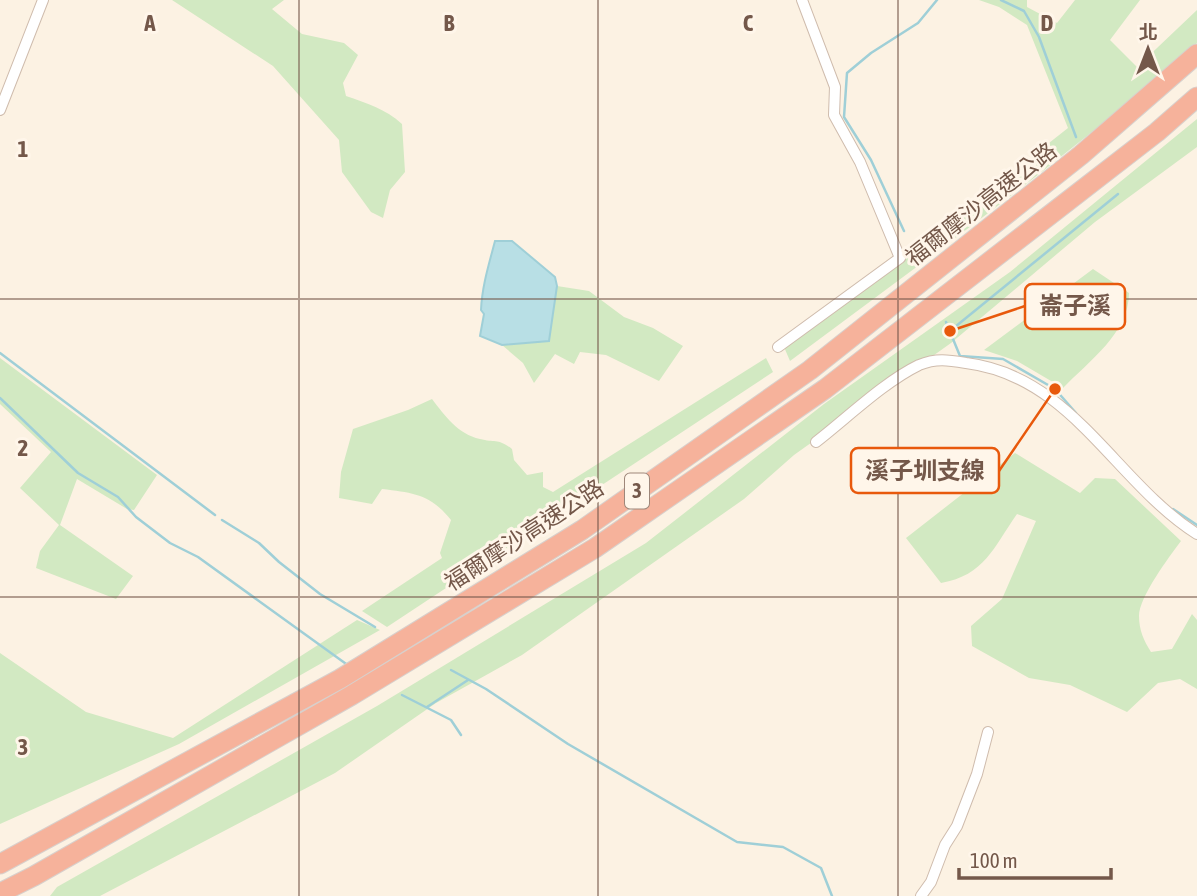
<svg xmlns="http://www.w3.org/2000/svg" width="1197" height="896" font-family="'Asap Condensed','Noto Sans TC',sans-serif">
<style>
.green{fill:#d2e9c2}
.water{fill:#b8dfe5;stroke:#9fcfd7;stroke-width:2}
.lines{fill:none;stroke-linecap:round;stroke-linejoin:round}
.stream{stroke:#9fcfd7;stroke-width:2.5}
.street-casing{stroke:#cfbcad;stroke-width:12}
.highway-casing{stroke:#d8d0cc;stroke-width:21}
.street{stroke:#fff;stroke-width:10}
.highway{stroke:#f6b29b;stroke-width:19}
.grid{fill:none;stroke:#74584a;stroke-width:2;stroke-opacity:0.55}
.labels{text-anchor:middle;stroke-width:6;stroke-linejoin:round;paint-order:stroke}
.shield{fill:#fff6ea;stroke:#9e877a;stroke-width:2}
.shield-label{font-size:21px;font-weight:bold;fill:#74584a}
.street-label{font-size:23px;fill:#74584a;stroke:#fff6ea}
.grid-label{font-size:23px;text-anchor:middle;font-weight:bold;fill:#74584a;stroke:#fff6ea;stroke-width:6;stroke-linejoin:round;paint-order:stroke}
.leader{fill:none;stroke:#e8590c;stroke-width:2.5}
.callout-dot{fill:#e8590c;stroke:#fff6ea;stroke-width:2.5}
.callout{fill:#fff6ea;stroke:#e8590c;stroke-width:2.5}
.callout-label{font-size:24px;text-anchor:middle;font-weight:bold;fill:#74584a}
</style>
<rect width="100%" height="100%" fill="#fcf2e3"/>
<path class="green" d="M172 0H284L272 9 302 34 344 43 358 55 343 83 346 96C366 103 386 109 402 124L405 172 390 190 383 218 371 212 342 172 339 140 273 66Z
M979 0H1027V7L1057 23 1075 0H1140L1110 40 1137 67 1197 10V43C1068 158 928 258 790 361L784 347 908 254 1068 128 1027 25 999 7Z
M1197 119V147L1095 222 951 343 794 455 744 499 522 655 436 703 335 773 100 896H50L57 887 377 706 646 543 824 404 1010 272Z
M1093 269 1129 293C1129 333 1089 361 1063 388L1017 361 984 350Z
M557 286 589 291 624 317 653 328 683 346 659 381 606 355 580 352 574 364 555 354 534 383 523 363 502 345 549 341Z
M0 358 157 475 134 510 127 509 77 479 60 525 133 576 116 599 36 568 40 551 59 525 20 488 51 452 0 404Z
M766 358 773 372 387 627 362 611 442 558 440 553 451 520C430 494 414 493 382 489L372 504 339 498 341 472 353 429 408 410 432 399C445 416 458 434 480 439 495 443 498 438 512 449L514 460 527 475 543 472V487L553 492Z
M1015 453 1080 493 1095 478 1115 479 1181 541C1169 557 1139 597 1139 616 1139 630 1144 641 1151 652L1172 649 1192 614 1197 620V689L1180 679 1158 683 1127 712 1070 685 1029 678 972 646 971 626 1002 599 1036 521 1017 514C993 548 985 575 941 583L906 538Z
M357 620 380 630 179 744 0 824V653L86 712 173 738Z"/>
<path class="water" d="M495 241H512L555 277 557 286 549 341 502 345 480 336 484 314 481 310C482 286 489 264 495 241Z"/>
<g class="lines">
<path class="stream" d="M1001 0 1024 11 1039 37 1076 137
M904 231 871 160 844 117 847 73 871 53 918 23 937 0
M946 322 960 356 1003 359 1055 389 1076 413
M950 331 1118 194
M0 353 215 515
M0 398 78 473 118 497 136 517 170 543 198 557 349 666
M1173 509 1197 525
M222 520 259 543 279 562 320 594 375 627
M451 670 486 689 568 744 737 842 783 847 821 868 832 896
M402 695 451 720 461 735
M427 707 468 680"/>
<defs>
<path id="street" d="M0 110 43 0
M778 347 900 258 860 162 834 115 835 87 802 0
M816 442C847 418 884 382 919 365 936 358 948 360 966 363 1072 376 1115 482 1197 534
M921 896 931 882 945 845 957 826 977 774 988 732"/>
<path id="highway" d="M0 864 340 679 582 530 810 370 1081 155 1197 54
M0 893 34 876 352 695 595 548 825 389 1157 132 1197 97"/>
</defs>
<use href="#street" class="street-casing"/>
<use href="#highway" class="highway-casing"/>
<use href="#street" class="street"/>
<use href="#highway" class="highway"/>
</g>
<path class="grid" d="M299 0V896M598 0V896M898 0V896M0 299H1197M0 597H1197"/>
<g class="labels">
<rect class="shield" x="625" y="473.5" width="24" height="35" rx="5"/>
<g class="shield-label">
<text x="637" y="498">3</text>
</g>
<g class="street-label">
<text transform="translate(981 204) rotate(-38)" y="8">福爾摩沙高速公路</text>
<text transform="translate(524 535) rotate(-33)" y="8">福爾摩沙高速公路</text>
</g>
</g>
<g class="grid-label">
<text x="150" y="31">A</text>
<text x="449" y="31">B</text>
<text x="748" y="31">C</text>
<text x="1047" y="31">D</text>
<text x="23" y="157">1</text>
<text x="23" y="456">2</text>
<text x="23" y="755">3</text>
</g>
<path class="leader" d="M950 331L1025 306M1055 389L999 471"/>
<g class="callout-dot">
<circle cx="950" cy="331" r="7"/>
<circle cx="1055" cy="389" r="7"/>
</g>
<g class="callout">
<rect x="1025" y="284" width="100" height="45" rx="7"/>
<rect x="851" y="448" width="148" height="45" rx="7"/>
</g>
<g class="callout-label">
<text x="1075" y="314">崙子溪</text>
<text x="925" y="479">溪子圳支線</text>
</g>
<g transform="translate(1148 49)" stroke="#fff6ea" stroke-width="5" paint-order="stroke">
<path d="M0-5L12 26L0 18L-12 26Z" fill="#74584a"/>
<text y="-10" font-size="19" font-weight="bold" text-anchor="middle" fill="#74584a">北</text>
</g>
<path d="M959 868v10h152v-10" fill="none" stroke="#74584a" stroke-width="3.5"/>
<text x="970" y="868" font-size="21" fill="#74584a" stroke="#fff6ea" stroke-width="5" paint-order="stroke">100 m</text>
</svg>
